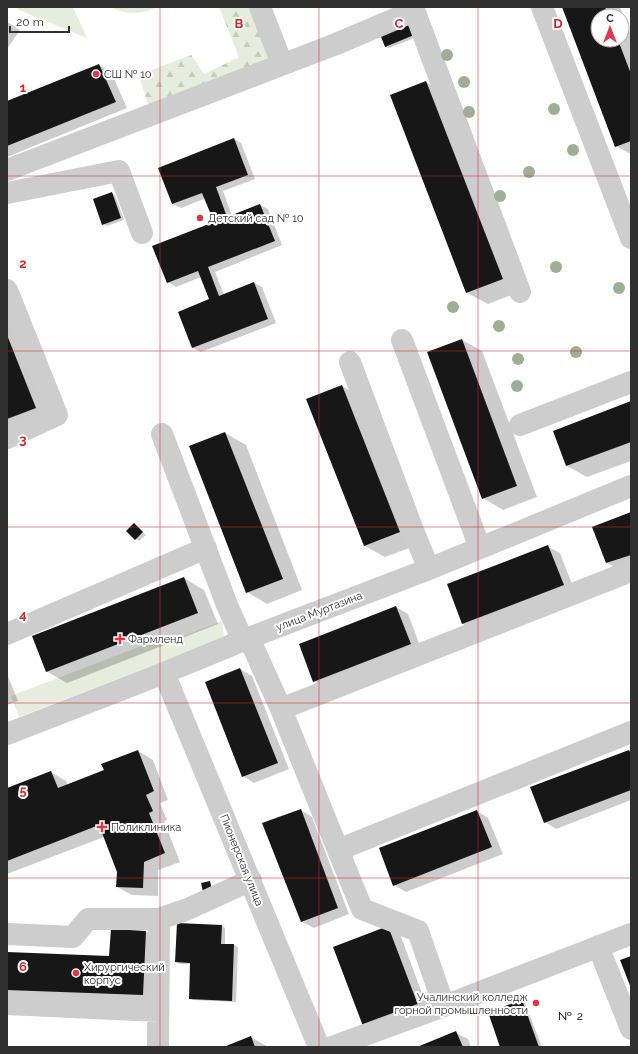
<svg xmlns="http://www.w3.org/2000/svg" width="638" height="1054" font-family="Raleway,sans-serif">
<style>
.grass{fill:#e6ecde}
.forest{fill:url(#forest-firs)}
.shadow{fill:#0003;fill-rule:evenodd}
.building{fill:#171717}
.lines{fill:none;stroke-linecap:round;stroke-linejoin:round}
.minor{stroke:#cdcdcd;stroke-width:22}
.tree{fill:#a0ae95}
.grid{fill:none;stroke:#d62828;stroke-width:1;stroke-opacity:0.55}
.poi-dot{fill:#e03846;stroke:#fff;stroke-width:1.5}
.labels{text-anchor:middle;stroke-width:4;stroke-linejoin:round;paint-order:stroke}
.poi-label{font-size:11px;fill:#303030;stroke:#fff;text-anchor:start}
.street-label{font-size:11px;fill:#303030;stroke:#fff}
.neighbourhood-label{font-size:12px;letter-spacing:1px;fill:#000;stroke:#fff}
.grid-label{font-size:13px;text-anchor:middle;font-weight:bold;fill:#d62828;stroke:#fff;stroke-width:4;stroke-linejoin:round;paint-order:stroke}
</style>
<defs>
<pattern id="forest-firs" width="22" height="20" patternUnits="userSpaceOnUse"><rect width="22" height="20" fill="#e6ecde"/><path d="M5 1l3.5 6h-7zM16 11l3.5 6h-7z" fill="#c6cbbf"/></pattern>
</defs>
<rect width="100%" height="100%" fill="#fff"/>
<path class="grass" d="M17 7H73L87 38 19 10Z
M112 7H157C143 14 126 16 112 7Z
M222 621 224 638 19 717 11 696 157 640 171 641Z"/>
<path class="forest" d="M219 7H254L276 62 150 111 139 75 191 55 204 74 239 57Z"/>
<path class="shadow" d="M563 7H620L631 35V154L616 146ZM598 16H622V40H598Z
M7 22 20 30 7 49Z
M412 26 417 37 389 48 385 46Z
M99 65 111 72 127 108 7 157V103Z
M426 82 446 94 522 291 488 304 467 293 391 95Z
M234 139 241 143 255 179 223 191 232 216 260 205 268 209 282 245 215 272 224 295 254 283 262 287 276 323 201 352 193 348 179 312 210 300 201 277 176 287 168 282 215 222 206 198 181 208 173 204 159 168Z
M112 193 115 195 124 220 107 226 103 224Z
M7 297 55 419 7 426Z
M462 340 482 351 537 497 503 510 483 498Z
M342 386 362 398 420 544 385 557 365 546 308 399Z
M631 402V461L587 477 567 466 554 432Z
M225 433 246 445 302 590 267 604 247 592Z
M631 513V565L619 569 607 563 594 527Z
M135 524 146 535 139 541 136 539Z
M548 547 560 553 575 592 474 630 463 624 448 585Z
M184 578 204 590 218 624 67 683 46 671Z
M396 607 408 614 422 651 326 688 314 681Z
M240 669 252 676 289 769 254 783 243 776Z
M7 674 18 701 7 705Z
M138 751 153 760 168 800 160 803 167 820 164 821 180 862 158 870V896L132 895 117 887 118 872 104 837 7 874V789L51 772 66 781 68 786 105 771Z
M629 751 631 752V800L556 829 545 822Z
M301 810 312 817 349 914 314 928 302 922Z
M477 811 488 818 503 854 406 892 394 885Z
M222 926 225 928V945H234L238 947 236 1002 193 1000 190 998 191 964H180L176 962Z
M388 928 400 934 429 1012 364 1025Z
M112 930 146 932 158 938 155 1001 7 995V953L110 957Z
M522 1001 525 1003 542 1047H501Z
M456 1033 468 1039 471 1047H419Z
M251 1037 268 1047H228Z"/>
<path class="building" d="M562 7H605L609 16H598V40H618L631 74V141L615 147Z
M409 22 414 35 385 47 380 34Z
M99 64 116 102 7 146V101Z
M426 81 503 279 466 293 390 95Z
M234 138 248 175 216 187 227 217 260 204 275 241 208 267 219 296 254 282 268 319 192 348 178 312 209 299 198 271 167 283 152 246 214 222 202 193 172 204 158 168Z
M112 192 121 218 102 225 93 199Z
M7 335 36 408 7 419Z
M462 339 517 486 482 499 427 352Z
M342 385 400 532 364 546 306 399Z
M631 401V442L566 466 553 431Z
M225 432 283 579 246 593 189 446Z
M631 512V555L606 563 592 527Z
M134 523 143 532 135 540 126 531Z
M548 545 564 585 462 624 447 584Z
M184 577 198 613 46 672 32 636Z
M396 606 411 644 313 682 299 644Z
M240 668 278 763 242 777 205 682Z
M138 750 154 791 146 795 153 811 149 813 165 853 144 862 143 888 116 887 117 872 99 825 7 861V788L51 771 58 788 104 770 101 764Z
M629 750 631 754V790L544 823 530 787Z
M301 809 338 908 301 922 262 823Z
M477 810 492 847 393 886 379 848Z
M210 881 212 890 203 892 201 883Z
M177 923 222 925 221 944H234L232 1001 189 999 190 963 175 962Z
M388 926 418 1005 363 1026 333 947Z
M111 929 146 931 143 995 7 990V952L109 956Z
M631 956V988L620 960Z
M522 1000 539 1047H500L488 1012Z
M456 1031 463 1047H417Z
M251 1036 255 1047H227L226 1046Z"/>
<g class="lines">
<path class="minor" d="M260 7 282 64
M413 7 520 292
M542 7 631 238
M7 170 336 44 414 11
M7 193 119 171 142 233
M7 290 57 415 7 438
M402 340 480 548
M350 362 414 533 429 569
M520 425 631 382
M162 434 227 605 243 641
M631 571 281 709 338 850 631 732
M7 634 206 548
M249 638 281 709
M164 673 319 1047
M7 734 164 673 249 638 429 569 631 486
M338 850 362 909 418 931 444 1006
M7 934 73 937 88 919H159L188 909 251 880
M598 946 631 1029
M7 1004 158 1011
M158 1047 159 919
M332 1047 444 1006 631 934"/>
</g>
<g class="tree">
<circle cx="447" cy="55" r="6"/>
<circle cx="464" cy="82" r="6"/>
<circle cx="554" cy="109" r="6"/>
<circle cx="469" cy="112" r="6"/>
<circle cx="573" cy="150" r="6"/>
<circle cx="529" cy="172" r="6"/>
<circle cx="500" cy="196" r="6"/>
<circle cx="556" cy="267" r="6"/>
<circle cx="619" cy="288" r="6"/>
<circle cx="453" cy="307" r="6"/>
<circle cx="499" cy="326" r="6"/>
<circle cx="576" cy="352" r="6"/>
<circle cx="518" cy="359" r="6"/>
<circle cx="517" cy="386" r="6"/>
</g>
<path class="grid" d="M160 7V1047M319 7V1047M478 7V1047M7 176H631M7 351H631M7 527H631M7 703H631M7 878H631"/>
<g class="poi-dot">
<circle cx="96" cy="74" r="4"/>
<circle cx="200" cy="218" r="4"/>
<path d="M118 633h4v4h4v4h-4v4h-4v-4h-4v-4h4z"/>
<path d="M100 821h4v4h4v4h-4v4h-4v-4h-4v-4h4z"/>
<circle cx="76" cy="973" r="4"/>
<circle cx="536" cy="1003" r="4"/>
</g>
<g class="labels">
<g class="poi-label">
<text x="104" y="78">СШ № 10</text>
<text x="208" y="222">Детский сад № 10</text>
<text x="128" y="643">Фармленд</text>
<text x="111" y="831">Поликлиника</text>
<text x="84" y="971">Хирургический<tspan x="84" dy="13">корпус</tspan></text>
<text x="528" y="1001" text-anchor="end">Учалинский колледж<tspan x="528" dy="13">горной промышленности</tspan></text>
</g>
<g class="street-label">
<text transform="translate(319 611) rotate(-21)" y="4">улица Муртазина</text>
<text transform="translate(242 860) rotate(68)" y="4">Пионерская улица</text>
</g>
<g class="neighbourhood-label">
<text x="571" y="1020">№ 2</text>
</g>
</g>
<g class="grid-label">
<text x="239" y="28">B</text>
<text x="399" y="28">C</text>
<text x="558" y="28">D</text>
<text x="23" y="92">1</text>
<text x="23" y="268">2</text>
<text x="23" y="444">3</text>
<text x="23" y="619">4</text>
<text x="23" y="795">5</text>
<text x="23" y="971">6</text>
</g>
<rect width="638" height="1054" fill="none" stroke="#303030" stroke-width="16"/>
<g transform="translate(610 28)"><circle r="19" fill="#ffffff" stroke="#acacac"/>
<path d="M0-3L7 15L0 10L-7 15Z" fill="#e03846"/>
<text y="-6" font-size="11" font-weight="bold" text-anchor="middle" fill="#303030">С</text>
</g>
<path d="M10 26v6h59v-6" fill="none" stroke="#303030" stroke-width="2"/>
<text x="16" y="26" font-size="12" fill="#303030" stroke="#ffffff" stroke-width="3" paint-order="stroke">20 m</text>
</svg>
